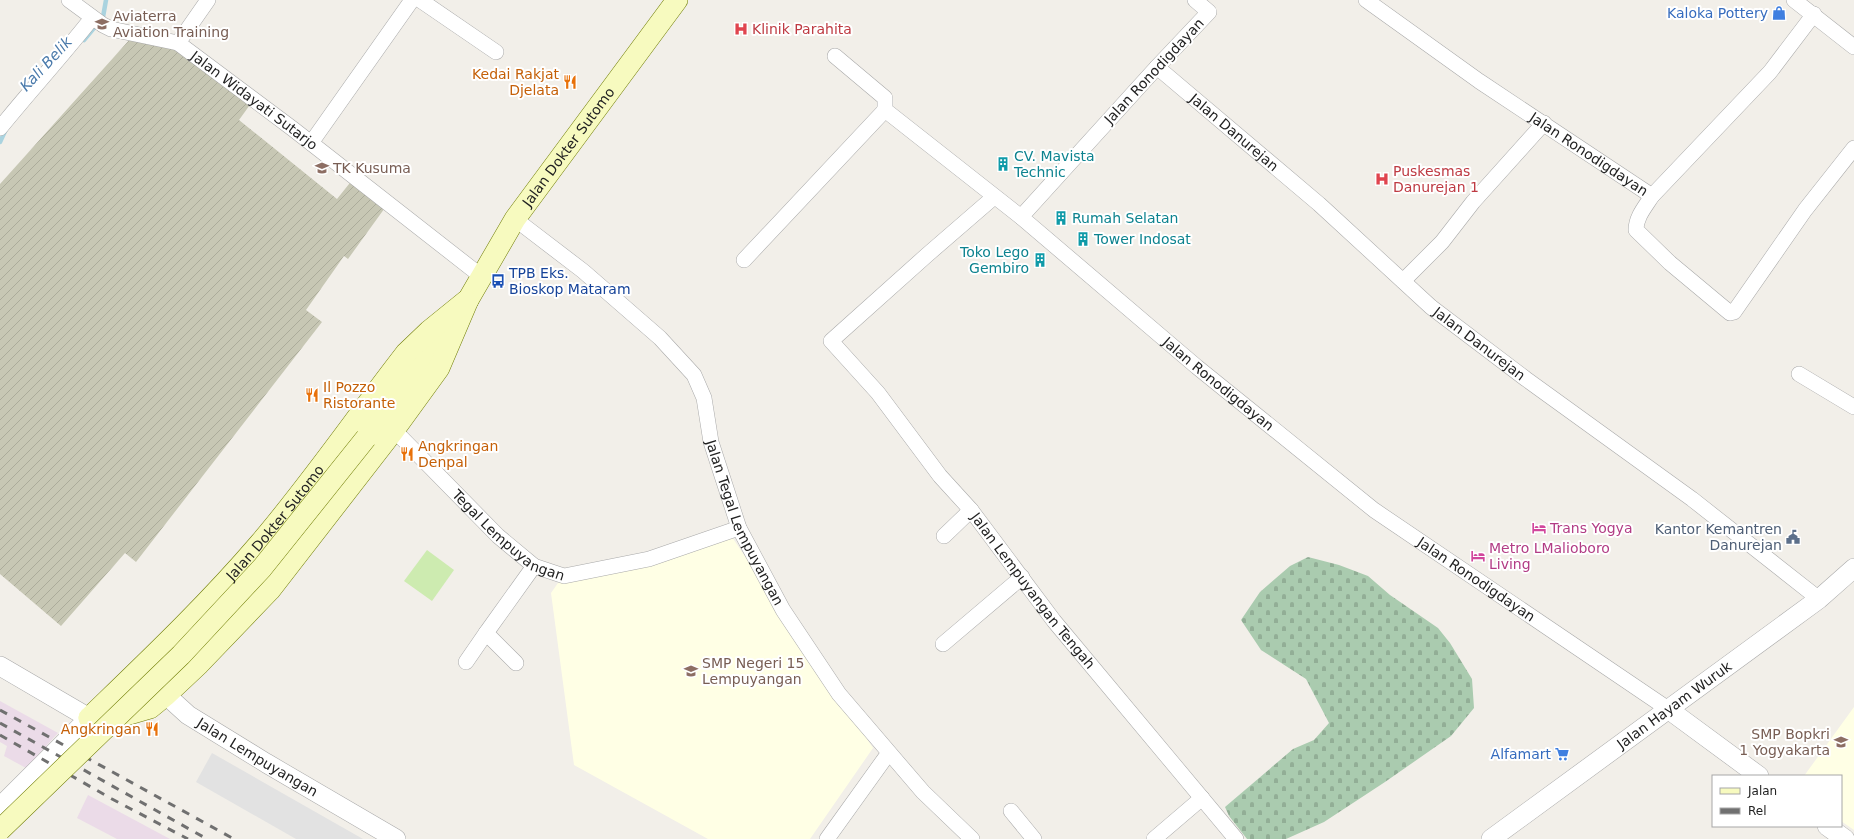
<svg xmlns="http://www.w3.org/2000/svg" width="1854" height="839" font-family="'DejaVu Sans',sans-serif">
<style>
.industrial{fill:#ebdbe8}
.education{fill:#ffffe5}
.construction{fill:url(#construction-furrows)}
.grass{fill:#cdebb0}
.cemetery{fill:url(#cemetery-stones)}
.parking{fill:#e2e2e2}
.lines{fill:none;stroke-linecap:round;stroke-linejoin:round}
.stream{stroke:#aad3df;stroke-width:4.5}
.minor-casing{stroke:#a9a9a9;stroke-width:16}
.tertiary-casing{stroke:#a9a9a9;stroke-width:20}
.secondary-casing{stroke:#707d05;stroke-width:22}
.minor{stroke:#fff;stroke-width:15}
.tertiary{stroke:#fff;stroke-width:19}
.secondary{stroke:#f7fabf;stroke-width:21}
.rail{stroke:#707070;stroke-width:3;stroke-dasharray:8 8;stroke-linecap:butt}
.secondary-bridge-casing{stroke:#707d05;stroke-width:22;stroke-linecap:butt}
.secondary-bridge{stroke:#f7fabf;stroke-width:21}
.labels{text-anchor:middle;stroke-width:4;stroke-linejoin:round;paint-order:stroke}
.shop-label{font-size:14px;fill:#366cbe;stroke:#fff;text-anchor:end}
.education-label{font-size:14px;fill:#785e54;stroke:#fff;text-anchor:start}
.health-label{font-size:14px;fill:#be3a42;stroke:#fff;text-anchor:start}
.street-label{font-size:14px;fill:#222;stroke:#fff}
.food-label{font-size:14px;fill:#c56008;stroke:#fff;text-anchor:end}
.culture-label{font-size:14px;fill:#0d838f;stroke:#fff;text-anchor:start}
.transit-label{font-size:14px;fill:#164399;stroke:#fff;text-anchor:start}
.hotel-label{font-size:14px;fill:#b23c85;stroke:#fff;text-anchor:start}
.service-label{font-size:14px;fill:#4e5e75;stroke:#fff;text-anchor:end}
.water-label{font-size:15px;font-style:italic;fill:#4a7aab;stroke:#fff}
</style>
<defs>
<pattern id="construction-furrows" width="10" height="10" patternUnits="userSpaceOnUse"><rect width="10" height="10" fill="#c7c7b4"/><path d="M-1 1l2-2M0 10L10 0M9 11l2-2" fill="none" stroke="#abab9a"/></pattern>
<pattern id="cemetery-stones" width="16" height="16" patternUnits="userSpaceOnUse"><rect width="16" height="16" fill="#aacbaf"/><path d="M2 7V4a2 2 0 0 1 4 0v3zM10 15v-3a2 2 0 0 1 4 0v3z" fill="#92ae96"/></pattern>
</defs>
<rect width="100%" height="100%" fill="#f2efe9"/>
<path class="industrial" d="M0 701 58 733 26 768 4 756 7 746 0 742Z
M88 795 170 839H117L77 818Z"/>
<path class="education" d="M732 537 873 748 810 839H708L574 765 551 593 565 573Z
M1854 707V830L1841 821V776H1804Z"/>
<path class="construction" d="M131 38 177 46 252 102 239 120 337 199 353 179 387 205 348 259 344 256 306 310 322 322 136 562 125 553 61 626 0 574V184Z"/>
<path class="grass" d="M427 550 454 570 432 601 404 581Z"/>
<path class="cemetery" d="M1308 557 1339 565 1368 576 1390 595 1438 628 1450 643 1472 679 1474 708 1451 736 1385 782 1324 822 1286 839H1247L1229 816 1225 807 1293 749 1314 740 1329 723 1306 679 1261 650 1241 620 1260 592 1290 566Z"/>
<path class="parking" d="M212 753 363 839H296L196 782Z"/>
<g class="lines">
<path class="stream" d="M84 40 103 17 106 0
M0 142 6 129"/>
<defs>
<g id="minor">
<path id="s1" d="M69 0 103 25 111 29 178 43 293 129 481 276"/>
<path d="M420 0 496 52"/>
<path id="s2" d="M1195 0 1209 12 1157 67 1021 217 1197 367 1374 510 1668 709"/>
<path id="s3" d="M1366 0 1479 81 1652 196"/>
<path d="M1794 0 1854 47"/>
<path d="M1814 14 1770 72 1652 196C1645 207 1636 217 1636 230L1670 263 1730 313 1734 312 1805 210 1854 148"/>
<path d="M178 43 208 0"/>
<path d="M835 56 885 98V110L1021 217"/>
<path id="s4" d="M1157 67 1319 204 1431 307 1526 379 1692 499 1819 599"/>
<path d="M0 128C30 91 63 55 92 18"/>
<path d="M311 143 412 0"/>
<path id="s5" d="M994 197 927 255 831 341 878 393 940 476 971 510 1054 621 1236 839"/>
<path id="s6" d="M515 219 583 271 660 338 694 375 704 398 711 442 739 528 783 610 839 694 923 792 972 839"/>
<path d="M744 260 885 110"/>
<path d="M1403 281 1442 242 1473 202 1544 123"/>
<path d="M1799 374 1854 407"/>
<path id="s7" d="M394 430 498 536 534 566 564 576 649 559 739 528"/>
<path d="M944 536 971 510"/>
<path d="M943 644 1022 577"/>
<path d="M466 662 486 633"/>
<path d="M516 663 486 633 534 566"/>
<path d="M1011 811 1034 839"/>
<path d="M827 839 888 754"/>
<path d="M1154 839 1202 798"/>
</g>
<g id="tertiary">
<path d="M0 666 89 718 0 807"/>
<path id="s8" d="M166 680V695L188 715 266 763 396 839"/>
<path d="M1668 709 1759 776"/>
<path d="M1827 826 1845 839"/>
<path id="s9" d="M1491 839 1819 599 1854 568"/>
</g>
<g id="secondary">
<path id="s10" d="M366 438 468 300 515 219 677 0"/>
<path d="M89 718 109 720 150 708 166 695 199 664 270 590 394 430 439 368 468 300"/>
<path id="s11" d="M89 718C148 661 207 605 260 543 312 482 357 416 406 353L429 331 466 301"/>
</g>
</defs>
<use href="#minor" class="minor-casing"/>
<use href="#tertiary" class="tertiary-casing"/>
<use href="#secondary" class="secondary-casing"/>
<use href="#minor" class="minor"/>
<use href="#tertiary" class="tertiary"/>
<use href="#secondary" class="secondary"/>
<path class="rail" d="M0 710 234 839
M0 723 207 839
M0 735 112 799 188 839"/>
<defs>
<path id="secondary-bridge" d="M0 830 181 655 262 568 366 438"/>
</defs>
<use href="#secondary-bridge" class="secondary-bridge-casing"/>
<use href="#secondary-bridge" class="secondary-bridge"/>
</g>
<defs>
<symbol id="shop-bare" viewBox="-9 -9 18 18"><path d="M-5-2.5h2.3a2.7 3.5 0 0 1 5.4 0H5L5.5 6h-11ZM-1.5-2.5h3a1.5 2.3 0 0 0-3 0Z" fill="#3f7fe0" stroke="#fff" stroke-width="2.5" paint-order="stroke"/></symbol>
<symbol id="school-bare" viewBox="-9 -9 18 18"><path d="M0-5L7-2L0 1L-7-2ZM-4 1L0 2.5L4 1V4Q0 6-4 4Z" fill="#8d6e63" stroke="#fff" stroke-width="2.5" paint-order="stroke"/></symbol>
<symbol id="hospital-bare" viewBox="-9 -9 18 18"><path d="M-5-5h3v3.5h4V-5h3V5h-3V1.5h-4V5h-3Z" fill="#e0444e" stroke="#fff" stroke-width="2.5" paint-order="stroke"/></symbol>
<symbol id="restaurant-bare" viewBox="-9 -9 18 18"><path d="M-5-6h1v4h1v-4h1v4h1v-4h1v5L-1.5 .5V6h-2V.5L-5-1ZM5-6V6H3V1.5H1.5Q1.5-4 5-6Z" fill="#e8710a" stroke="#fff" stroke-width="2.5" paint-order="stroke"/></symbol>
<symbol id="building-bare" viewBox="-9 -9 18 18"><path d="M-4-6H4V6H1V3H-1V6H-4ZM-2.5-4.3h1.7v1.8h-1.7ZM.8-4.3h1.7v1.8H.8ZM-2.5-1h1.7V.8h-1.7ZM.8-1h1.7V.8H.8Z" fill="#0f9aa8" stroke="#fff" stroke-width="2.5" paint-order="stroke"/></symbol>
<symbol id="bus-bare" viewBox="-9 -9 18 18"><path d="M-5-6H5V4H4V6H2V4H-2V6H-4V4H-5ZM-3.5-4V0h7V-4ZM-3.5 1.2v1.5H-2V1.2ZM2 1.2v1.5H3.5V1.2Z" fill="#1a4fb4" stroke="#fff" stroke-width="2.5" paint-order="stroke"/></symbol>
<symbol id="hotel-bare" viewBox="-9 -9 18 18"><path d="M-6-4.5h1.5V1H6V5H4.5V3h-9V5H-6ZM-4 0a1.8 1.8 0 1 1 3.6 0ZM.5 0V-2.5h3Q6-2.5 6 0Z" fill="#d1479c" stroke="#fff" stroke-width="2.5" paint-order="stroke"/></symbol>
<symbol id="civic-bare" viewBox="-9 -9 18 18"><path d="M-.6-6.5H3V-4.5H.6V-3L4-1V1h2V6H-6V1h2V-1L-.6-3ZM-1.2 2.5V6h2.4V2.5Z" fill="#5c6f8a" stroke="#fff" stroke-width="2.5" paint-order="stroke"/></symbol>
<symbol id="supermarket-bare" viewBox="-9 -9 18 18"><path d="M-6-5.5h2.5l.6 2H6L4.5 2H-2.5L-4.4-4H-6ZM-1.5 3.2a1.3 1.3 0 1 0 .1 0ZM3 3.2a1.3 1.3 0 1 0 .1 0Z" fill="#3f7fe0" stroke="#fff" stroke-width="2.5" paint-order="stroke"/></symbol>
</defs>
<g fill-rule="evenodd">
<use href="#shop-bare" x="1769" y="3" width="20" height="20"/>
<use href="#school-bare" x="92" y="14" width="20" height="20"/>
<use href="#hospital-bare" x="731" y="19" width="20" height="20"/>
<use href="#restaurant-bare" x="560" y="72" width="20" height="20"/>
<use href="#building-bare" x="993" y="154" width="20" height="20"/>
<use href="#school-bare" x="312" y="158" width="20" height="20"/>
<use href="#hospital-bare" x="1372" y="169" width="20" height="20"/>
<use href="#building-bare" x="1051" y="208" width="20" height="20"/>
<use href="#building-bare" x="1073" y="229" width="20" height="20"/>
<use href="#building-bare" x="1030" y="250" width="20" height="20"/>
<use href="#bus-bare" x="488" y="271" width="20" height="20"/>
<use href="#restaurant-bare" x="302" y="385" width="20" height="20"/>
<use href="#restaurant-bare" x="397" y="444" width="20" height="20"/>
<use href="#hotel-bare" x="1529" y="518" width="20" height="20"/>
<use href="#civic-bare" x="1783" y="527" width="20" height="20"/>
<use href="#hotel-bare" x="1468" y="546" width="20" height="20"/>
<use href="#school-bare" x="681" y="661" width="20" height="20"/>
<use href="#restaurant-bare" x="142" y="719" width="20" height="20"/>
<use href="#school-bare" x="1831" y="732" width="20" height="20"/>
<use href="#supermarket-bare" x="1552" y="744" width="20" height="20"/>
</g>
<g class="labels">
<g class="shop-label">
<text x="1768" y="18">Kaloka Pottery</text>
<text x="1551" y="759">Alfamart</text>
</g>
<g class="education-label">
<text x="113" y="21">Aviaterra<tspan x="113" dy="16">Aviation Training</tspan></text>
<text x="333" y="173">TK Kusuma</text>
<text x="702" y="668">SMP Negeri 15<tspan x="702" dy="16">Lempuyangan</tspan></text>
<text x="1830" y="739" text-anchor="end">SMP Bopkri<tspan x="1830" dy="16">1 Yogyakarta</tspan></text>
</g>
<g class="health-label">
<text x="752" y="34">Klinik Parahita</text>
<text x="1393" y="176">Puskesmas<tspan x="1393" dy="16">Danurejan 1</tspan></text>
</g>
<g class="street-label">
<text transform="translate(1154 71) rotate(-47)" y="5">Jalan Ronodigdayan</text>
<text dy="5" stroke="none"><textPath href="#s1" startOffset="215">Jalan Widayati Sutarjo</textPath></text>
<text dy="5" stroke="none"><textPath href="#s4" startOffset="101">Jalan Danurejan</textPath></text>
<text dy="5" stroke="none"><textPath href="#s10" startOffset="355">Jalan Dokter Sutomo</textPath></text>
<text dy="5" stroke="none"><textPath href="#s3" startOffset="271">Jalan Ronodigdayan</textPath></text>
<text dy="5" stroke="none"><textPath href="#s4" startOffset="425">Jalan Danurejan</textPath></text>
<text dy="5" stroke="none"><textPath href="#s2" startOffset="555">Jalan Ronodigdayan</textPath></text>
<text dy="5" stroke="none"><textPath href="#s6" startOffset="395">Jalan Tegal Lempuyangan</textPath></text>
<text dy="5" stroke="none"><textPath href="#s11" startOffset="270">Jalan Dokter Sutomo</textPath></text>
<text dy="5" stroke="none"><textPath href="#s7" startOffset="157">Tegal Lempuyangan</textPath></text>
<text dy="5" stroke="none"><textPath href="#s2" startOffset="879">Jalan Ronodigdayan</textPath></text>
<text dy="5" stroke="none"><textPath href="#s5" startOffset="539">Jalan Lempuyangan Tengah</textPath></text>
<text dy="5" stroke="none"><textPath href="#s9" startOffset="227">Jalan Hayam Wuruk</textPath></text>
<text dy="5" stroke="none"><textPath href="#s8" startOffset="126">Jalan Lempuyangan</textPath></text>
</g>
<g class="food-label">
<text x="559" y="79">Kedai Rakjat<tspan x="559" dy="16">Djelata</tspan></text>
<text x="323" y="392" text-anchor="start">Il Pozzo<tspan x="323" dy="16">Ristorante</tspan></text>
<text x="418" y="451" text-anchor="start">Angkringan<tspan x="418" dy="16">Denpal</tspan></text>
<text x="141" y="734">Angkringan</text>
</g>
<g class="culture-label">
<text x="1014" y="161">CV. Mavista<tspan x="1014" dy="16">Technic</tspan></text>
<text x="1072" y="223">Rumah Selatan</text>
<text x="1094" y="244">Tower Indosat</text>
<text x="1029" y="257" text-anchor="end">Toko Lego<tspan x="1029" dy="16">Gembiro</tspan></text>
</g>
<g class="transit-label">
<text x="509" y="278">TPB Eks.<tspan x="509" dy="16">Bioskop Mataram</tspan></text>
</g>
<g class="hotel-label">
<text x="1550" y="533">Trans Yogya</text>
<text x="1489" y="553">Metro LMalioboro<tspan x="1489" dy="16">Living</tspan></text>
</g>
<g class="service-label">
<text x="1782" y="534">Kantor Kemantren<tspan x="1782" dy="16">Danurejan</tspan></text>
</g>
<g class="water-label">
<text transform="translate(46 64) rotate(-47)" y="5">Kali Belik</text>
</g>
</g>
<rect x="1712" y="775" width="130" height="52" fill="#ffffff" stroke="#a7a7a7"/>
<rect x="1720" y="788" width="20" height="6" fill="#f7fabf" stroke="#a7a7a7"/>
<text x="1748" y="795" font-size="12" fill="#222222">Jalan</text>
<rect x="1720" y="808" width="20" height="6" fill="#707070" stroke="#a7a7a7"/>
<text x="1748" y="815" font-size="12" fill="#222222">Rel</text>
</svg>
